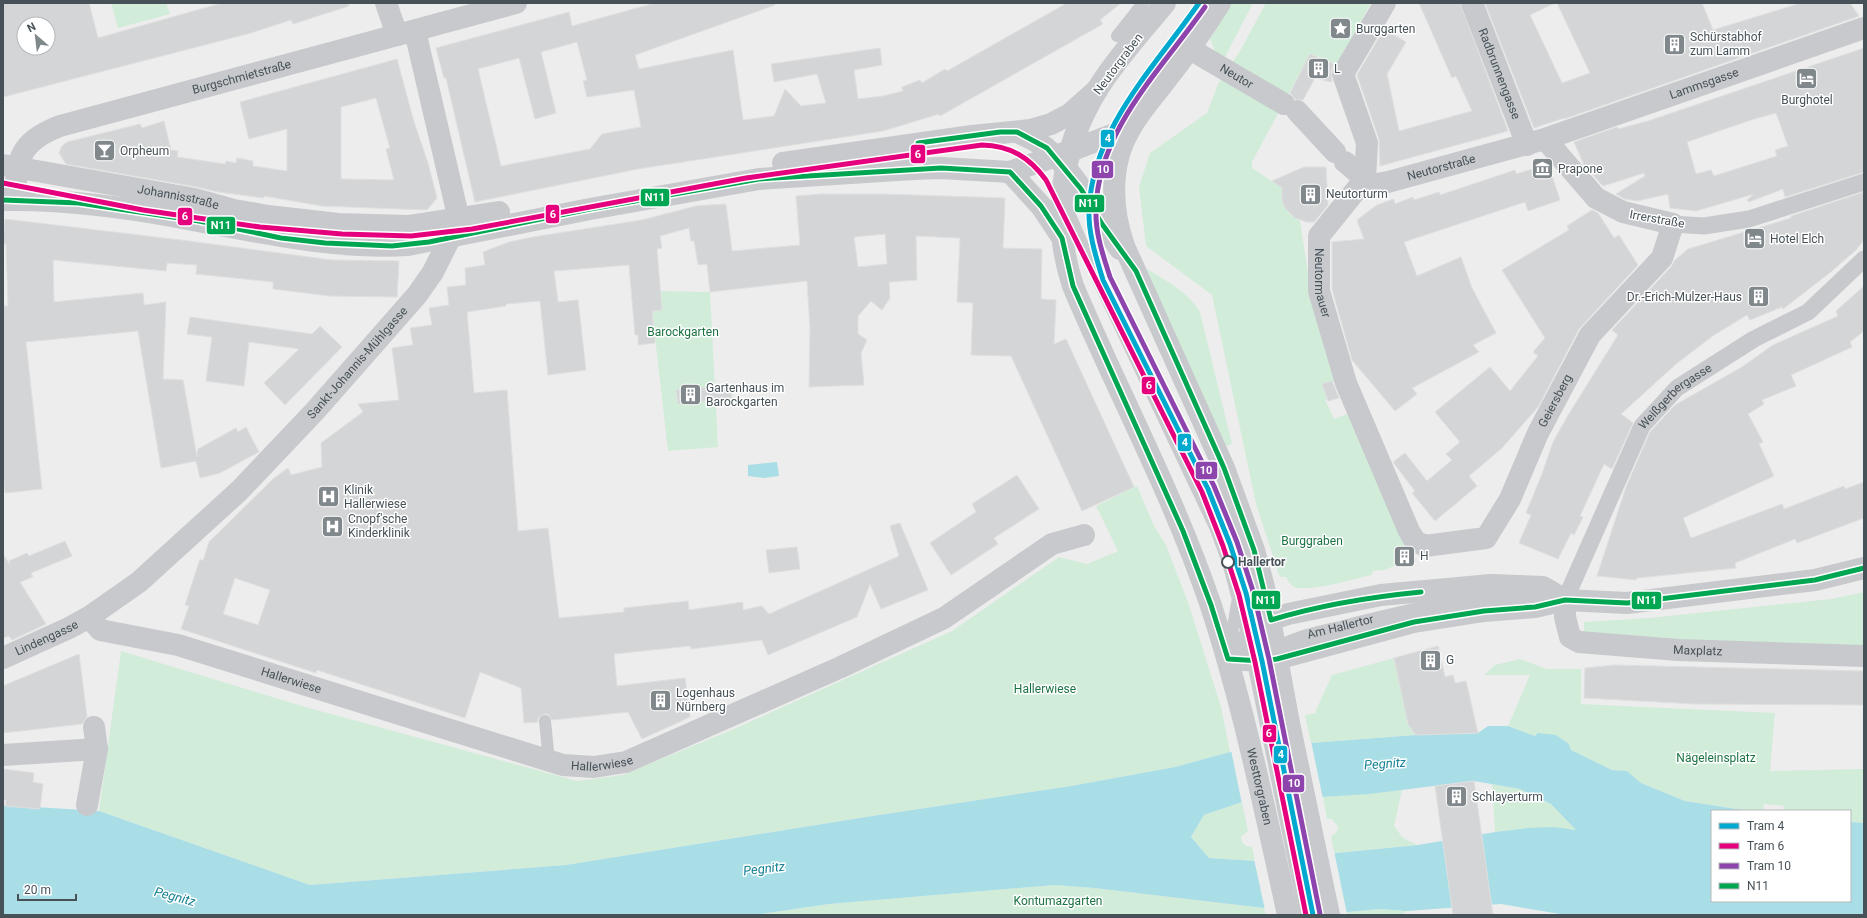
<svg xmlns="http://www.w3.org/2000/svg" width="1867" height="918" font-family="Roboto,sans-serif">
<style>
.green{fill:#d2ecda}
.water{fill:#a9dee7;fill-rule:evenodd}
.pier{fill:#eeeded}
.building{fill:#d4d5d6;stroke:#dfdfe0;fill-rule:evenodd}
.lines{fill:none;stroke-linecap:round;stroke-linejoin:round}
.service{stroke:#c7c9cc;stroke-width:12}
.pedestrian{stroke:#c7c9cc;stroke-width:17}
.minor{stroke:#c7c9cc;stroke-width:22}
.secondary{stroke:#c7c9cc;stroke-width:22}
.bus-1-casing{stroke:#fff;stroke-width:8}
.bus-1{stroke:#00a651;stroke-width:5}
.tram-1-casing{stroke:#fff;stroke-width:8}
.tram-2-casing{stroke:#fff;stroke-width:8}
.tram-3-casing{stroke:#fff;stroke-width:8}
.tram-1{stroke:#00a9ce;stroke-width:5}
.tram-2{stroke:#e5007d;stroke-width:5}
.tram-3{stroke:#8e44ad;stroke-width:5}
.stop-dot{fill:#fff;stroke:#465158;stroke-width:2}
.labels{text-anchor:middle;stroke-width:3;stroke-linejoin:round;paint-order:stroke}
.poi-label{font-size:12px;fill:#465158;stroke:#fff;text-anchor:start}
.street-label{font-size:12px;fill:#465158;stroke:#fff}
.park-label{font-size:12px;fill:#1c7342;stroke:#fff}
.stop-label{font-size:12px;font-weight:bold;fill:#465158;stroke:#fff;text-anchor:start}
.water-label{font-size:13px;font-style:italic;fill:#168294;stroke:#fff}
.line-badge{stroke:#fff;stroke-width:1.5}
.badge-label{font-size:11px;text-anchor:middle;font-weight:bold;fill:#fff}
</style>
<rect width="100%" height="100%" fill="#eeeded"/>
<path class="green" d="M111 3H166L170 14 118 28Z
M1232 3H1253L1225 57 1215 51 1210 39Z
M1266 3H1371L1337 65 1310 54 1252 162V168L1282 188C1281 203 1286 214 1300 221L1314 312 1334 381 1322 384 1327 399 1325 400 1334 419 1347 414 1406 545 1395 551 1400 563 1385 570 1373 571 1372 575C1354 579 1313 591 1297 588 1291 586 1288 582 1286 577H1281L1279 575 1256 504 1212 295 1146 246 1139 187 1150 153 1207 113 1218 84 1240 51Z
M1142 266C1163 279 1187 290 1200 312L1232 444 1224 447Z
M659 291 710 292 718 447 668 451 652 311 662 310Z
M1137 486 1154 526 1166 545 1189 605 1221 707 1230 752 1175 767 1071 786 866 817 566 865 310 885 99 811 121 651 302 706 577 781 623 775 736 728 952 631 1059 557 1087 564 1118 551 1096 506Z
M1864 592V649L1677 644 1584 632V622L1649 618 1831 599Z
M1394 658 1408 724 1416 735 1311 743 1305 715 1316 713V710L1332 675Z
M1520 659 1547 669H1581V704L1775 713 1770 771 1864 769V823L1850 822V811H1783L1784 806 1764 804 1763 811H1749L1685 801 1641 783 1627 771 1612 770 1570 750 1569 744 1535 736 1508 726 1530 675H1484L1495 665Z
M1492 784 1520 789 1551 804 1577 830C1549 827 1523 828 1495 832Z
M1402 790 1394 826 1403 838 1418 845 1334 853 1331 836 1337 832 1338 827 1332 819H1327L1323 797Z
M1242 802 1248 831 1241 837 1242 842 1246 846 1252 847 1255 861 1209 858 1191 837 1204 815Z
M1055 885 1094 888 1264 908 1266 915H754L829 904Z
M1380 909 1407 911 1401 915H1347V912Z"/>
<path class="water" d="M777 462 779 476 764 478 748 476V465Z
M1488 726H1508L1535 736 1538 733 1556 735 1569 744 1571 750 1612 770 1627 771 1641 783 1685 801 1749 811H1712V901H1850V822L1864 823V915H1566L1501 904 1407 911 1380 909 1347 912 1264 908 1094 888 1055 885 829 904 754 915H3V805L99 811 310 885 566 865 866 817 1071 786 1175 767 1230 752 1311 743 1416 735 1478 733ZM1474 781 1520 789 1551 804 1576 830 1554 827 1527 828 1495 832 1418 845 1255 861 1209 858 1191 837 1204 815 1242 802 1369 794Z"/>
<path class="pier" d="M1311 741 1323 799 1242 804 1231 750Z
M1334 851 1347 914 1265 910 1254 859Z"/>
<path class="building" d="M3 3H89L98 38 222 3H348L349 6 293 24 291 20 251 33 3 97ZM24 24H48V48H24Z
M655 3H774L775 5 635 55 639 69 733 50 743 120 774 116 785 89 801 106 826 103 817 74 774 82 771 64 880 48 882 65 854 70 858 99 883 96 903 91 902 87 920 80 922 83 945 69 947 71 1067 3H1121L1100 20 1103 24 940 116 939 114 883 131 638 169 475 202 446 78H444L436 48 569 12 572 26ZM577 42 587 80 583 81 587 97 634 90 641 127 602 134 590 149 501 166 478 69 519 58 535 119 556 113 541 52Z
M1419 3H1460L1508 131 1380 166 1379 139 1357 75 1384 29 1406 42 1387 74 1399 131 1472 111 1456 76 1452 78Z
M1485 3H1555L1530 15 1562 83 1590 73 1557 3H1702L1713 30 1801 3H1850L1859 16 1564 119V118L1534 128Z
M1864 48V172L1785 197 1783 189 1749 202 1747 200 1754 194 1696 211 1670 208 1668 194 1637 201 1625 199 1616 194 1645 176 1644 173 1603 186 1584 165 1574 142 1617 127 1618 129 1648 121ZM1776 113 1788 146 1775 150 1777 156 1714 176 1711 170 1696 174 1687 142 1754 119Z
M1310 54 1334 64 1331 72 1332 80 1331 82 1315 78 1303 100 1295 99 1290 93Z
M397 59 414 122 428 163 437 198 427 210 322 206 264 196V198L218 192 197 187 66 164 59 153 62 146 67 142 140 124 142 128 164 121 171 150 178 151 177 157 225 164 226 161 236 163 237 158 253 161V166L287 171V129L249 139 240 102ZM376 98 390 148 386 149 394 180 341 179V107Z
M1548 164 1560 200 1528 211 1525 202 1404 242 1417 276 1461 257 1472 288 1496 333 1473 345 1479 352 1412 388 1417 394 1395 411 1352 360 1332 289V242L1364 239 1357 220 1377 205 1394 199 1395 204 1413 197 1414 200 1439 192 1440 195 1515 170 1516 174Z
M1304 167H1326L1328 205 1314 222H1307L1295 218 1285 208 1282 200V188L1272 181Z
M1864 192V240L1856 250 1832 271 1783 309 1782 307 1750 320 1747 315 1714 335 1676 364 1621 414 1633 423 1612 469 1604 464 1580 516 1583 517 1574 535 1571 533 1558 559 1519 543 1531 515 1526 513 1542 474 1553 442 1567 417 1618 335 1612 330 1671 267 1675 260 1688 249 1791 218V216Z
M821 194H881L1005 198 1003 248 1042 249 1041 299 1056 300 1054 344 1066 339 1134 487 1082 511 1011 356 971 355 973 303 957 302 960 238 916 236 917 280 889 282 890 298 882 310 871 301 858 316V334L867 340 861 353 864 385 809 387 810 328 807 281 710 292 707 264 698 265 694 241H691L689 228 660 236 662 248 657 249 662 310 652 311 655 343 638 345V335H635L629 265 554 271 558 302 578 300 586 370 548 375 540 301 506 304V306L467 312 474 393 507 390 518 531 548 528 559 618 624 612V608L688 601 689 610 743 602V610L762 606 769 614 899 556 890 526 900 523 928 590 881 609 870 584 857 617 768 655 762 640 691 649 690 646 614 654 617 686 685 678 690 717 642 739 628 712 552 720 548 714H544L538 718V722L524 723 521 688 480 672 465 718 317 670 316 673 181 629 189 606 185 605 200 559 203 561 209 542 273 479 288 468 291 475 322 467 321 443 363 412 358 404 399 400 392 348 413 345 410 328 432 325 429 308 449 305 447 287 466 285 465 268 485 265 483 252 509 242 533 237 642 220 696 206 726 204 732 251 800 245 796 196ZM885 234 887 264 858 267 854 237ZM235 578 270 590 258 625 223 614Z
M1592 210 1598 213 1614 238 1619 235 1638 265 1579 329 1538 407 1502 448 1469 476 1477 486 1435 521 1412 493 1415 491 1393 462 1405 453 1427 481 1452 460 1446 454 1460 442 1435 412 1490 367 1510 391 1538 356 1533 352 1545 338 1502 270 1569 230 1567 226Z
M5 219 189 241 332 260 399 261 397 297 330 296 273 289V282L196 274 197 265 167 263 166 271 53 260 54 302 143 293 144 305 166 302 163 379 183 380 197 457 198 449 236 428 238 432 246 427 259 452 220 473 200 478 196 461 161 468 138 331 26 342 42 489 5 493 3 472V306H8L6 244H3Z
M1864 286V331L1850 342 1852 347 1791 375 1796 386 1762 400 1764 404 1748 414 1763 442 1759 444 1774 476 1683 518 1691 538 1782 504 1784 509 1844 486 1845 489 1864 482V518L1797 543 1795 539 1735 563 1736 568 1637 578 1636 580 1597 576 1626 487 1650 432 1675 405 1742 367 1773 345 1838 316 1836 311Z
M190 317 312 334 320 326 342 347 285 405 264 383 299 349 249 342 244 386 206 381 212 337 187 334Z
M1332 381 1339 398 1328 401 1322 384Z
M731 385 732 398 678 404 676 390Z
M1017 475 1039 509 994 538 998 544 951 575 930 543 976 512 972 504Z
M65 541 72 556 31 573 33 577 20 582 46 624 12 640 9 636 3 638V554L10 565 9 561 27 553 29 556Z
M797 547 800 569 769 573 766 550Z
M1404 547 1413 554 1416 560 1402 567 1394 551Z
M1438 646 1445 677 1453 675 1455 683 1466 681 1478 733 1416 735 1408 724 1394 658Z
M79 654 87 717 82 724 3 733V686Z
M1615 665 1864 671V705L1695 704 1584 698 1585 668Z
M3 769 34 773 33 782 43 784 40 809 5 806 6 800H3Z
M1474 781 1493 915H1453L1435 786Z"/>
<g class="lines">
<g class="service">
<path d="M1117 36 1143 3"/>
<path d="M1067 208 1098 280 1215 527 1228 562 1248 638 1305 915"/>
<path id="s1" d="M1272 651C1291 637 1318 632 1340 627 1398 612 1454 598 1514 599"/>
<path d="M1229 652 1237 603"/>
<path d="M545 721 549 761"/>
</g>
<g class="pedestrian">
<path d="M1673 224 1704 226 1749 219 1864 182"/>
<path id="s2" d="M1565 600 1642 426 1677 388 1754 339 1808 312 1864 259"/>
</g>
<g class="minor">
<path d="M386 3 397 35"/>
<path id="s3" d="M1385 3 1343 74 1367 143 1365 179 1319 236V291L1346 383 1409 531 1415 541 1425 546 1486 538 1510 499 1538 433 1590 335 1662 258 1673 224 1623 212 1596 198 1545 139"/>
<path id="s4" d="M1472 3 1527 145"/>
<path id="s5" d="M1190 49 1284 104"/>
<path d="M1297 111 1335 152"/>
<path id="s6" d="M1345 162 1372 185 1388 182 1545 139 1864 28"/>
<path id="s7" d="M14 200C18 159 18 142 60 126L516 3"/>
<path id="s8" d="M1565 600V617L1570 637 1579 642 1678 650 1864 656"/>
<path id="s9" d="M89 617 100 630 178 645 563 765 594 767 626 762 841 667 944 618 1052 544 1084 535"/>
<path id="s10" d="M3 658 69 628 89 617 139 582 239 491 315 411 417 295 433 272 453 232 457 219 456 207 415 31"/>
<path d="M1228 659 1262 661 1277 659 1414 622 1484 611 1535 607 1565 600 1627 603 1815 580 1864 568"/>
<path d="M1228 659 1248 638 1271 620 1288 614 1381 595 1491 585 1543 587 1565 600"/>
<path d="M3 755 97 749"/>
<path d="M87 805 97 749 94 727"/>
</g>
<g class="secondary">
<path id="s11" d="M1165 3C1142 31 1116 59 1097 90 1061 148 1051 221 1073 286 1118 393 1174 496 1211 606 1244 707 1265 811 1288 915"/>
<path d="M1220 3C1203 30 1186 55 1166 80 1154 96 1140 111 1130 129 1109 164 1111 209 1124 246L1224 468 1254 550 1264 587 1288 718 1329 915"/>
<path d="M1017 132C1028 137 1038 141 1047 149 1076 172 1098 218 1120 249"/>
<path d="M783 163 972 136 1030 130 1051 124 1070 114 1097 90"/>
<path id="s12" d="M3 165 195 199 234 210 268 216 338 224 408 226 499 212"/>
<path d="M1010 172 1041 206 1061 236"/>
<path d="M3 200C68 199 134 208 198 221 269 234 335 249 408 245L590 209 759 179 913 169 941 168 1010 172 1070 151 1130 128"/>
</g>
<defs>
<path id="bus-1" d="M918 143 1000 132H1017L1047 148 1081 189 1102 224 1136 271 1224 468 1254 550 1271 620C1320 605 1370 597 1421 592
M3 200 79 203 199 221 281 238 325 243 392 246 429 242 590 209 759 179 941 168 1010 172 1041 206 1062 238 1073 286 1183 531 1211 605 1228 659 1262 661 1277 659 1414 622 1484 611 1535 607 1565 600 1627 603 1815 580 1864 568"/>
</defs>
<use href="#bus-1" class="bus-1-casing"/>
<use href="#bus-1" class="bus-1"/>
<defs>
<path id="tram-1" d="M1199 3C1155 67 1093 127 1089 209 1088 233 1096 257 1103 280L1208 489 1230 544 1246 593 1262 661 1313 915"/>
<path id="tram-2" d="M3 183 143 210 260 227 342 234 411 236 472 229 746 178 982 145C1011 146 1029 157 1046 180L1202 492 1223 546 1239 595 1255 662 1306 915"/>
<path id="tram-3" d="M1205 7C1162 69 1098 129 1096 209 1095 233 1103 255 1110 277L1214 486 1237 542 1253 591 1269 659 1320 914"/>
</defs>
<use href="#tram-1" class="tram-1-casing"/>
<use href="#tram-2" class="tram-2-casing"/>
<use href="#tram-3" class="tram-3-casing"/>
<use href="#tram-1" class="tram-1"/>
<use href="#tram-2" class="tram-2"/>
<use href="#tram-3" class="tram-3"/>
</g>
<defs>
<symbol id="sight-square" viewBox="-11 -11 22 22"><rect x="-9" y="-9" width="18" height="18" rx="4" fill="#81888c" stroke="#fff"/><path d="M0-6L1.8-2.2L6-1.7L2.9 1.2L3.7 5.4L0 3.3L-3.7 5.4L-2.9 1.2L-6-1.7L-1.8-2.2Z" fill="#fff"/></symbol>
<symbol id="building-square" viewBox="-11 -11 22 22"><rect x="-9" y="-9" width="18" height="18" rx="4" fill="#81888c" stroke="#fff"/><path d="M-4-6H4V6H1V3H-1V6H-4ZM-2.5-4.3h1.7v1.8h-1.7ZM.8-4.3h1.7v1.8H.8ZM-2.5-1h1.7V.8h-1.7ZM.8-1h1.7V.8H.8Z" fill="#fff"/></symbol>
<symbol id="hotel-square" viewBox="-11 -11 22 22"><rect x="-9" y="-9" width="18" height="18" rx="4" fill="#81888c" stroke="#fff"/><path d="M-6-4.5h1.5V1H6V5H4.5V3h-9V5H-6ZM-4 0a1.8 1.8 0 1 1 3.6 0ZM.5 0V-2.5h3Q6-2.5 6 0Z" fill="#fff"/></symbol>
<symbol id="bar-square" viewBox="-11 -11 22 22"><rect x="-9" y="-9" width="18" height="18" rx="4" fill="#81888c" stroke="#fff"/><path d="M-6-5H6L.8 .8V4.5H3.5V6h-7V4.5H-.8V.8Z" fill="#fff"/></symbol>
<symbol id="museum-square" viewBox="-11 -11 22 22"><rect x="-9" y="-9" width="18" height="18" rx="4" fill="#81888c" stroke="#fff"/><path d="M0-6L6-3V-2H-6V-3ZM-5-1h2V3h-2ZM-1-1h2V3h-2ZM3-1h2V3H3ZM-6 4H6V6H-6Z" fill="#fff"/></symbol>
<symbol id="hospital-square" viewBox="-11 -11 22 22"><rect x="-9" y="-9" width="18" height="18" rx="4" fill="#81888c" stroke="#fff"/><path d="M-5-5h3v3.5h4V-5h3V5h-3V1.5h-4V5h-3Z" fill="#fff"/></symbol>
</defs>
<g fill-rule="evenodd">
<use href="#sight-square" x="1328" y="16" width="25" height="25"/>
<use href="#building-square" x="1662" y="32" width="25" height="25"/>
<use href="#building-square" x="1306" y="56" width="25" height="25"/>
<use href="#hotel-square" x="1794" y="66" width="25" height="25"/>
<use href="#bar-square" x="92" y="138" width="25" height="25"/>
<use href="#museum-square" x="1530" y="156" width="25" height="25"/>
<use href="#building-square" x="1298" y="182" width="25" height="25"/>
<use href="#hotel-square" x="1742" y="226" width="25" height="25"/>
<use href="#building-square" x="1746" y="284" width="25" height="25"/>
<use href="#building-square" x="678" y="382" width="25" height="25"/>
<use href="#hospital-square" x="316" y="484" width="25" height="25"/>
<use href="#hospital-square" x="320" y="514" width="25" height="25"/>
<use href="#building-square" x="1392" y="544" width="25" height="25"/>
<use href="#building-square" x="1418" y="648" width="25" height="25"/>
<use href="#building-square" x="648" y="688" width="25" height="25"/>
<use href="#building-square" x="1444" y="784" width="25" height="25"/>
</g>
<circle class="stop-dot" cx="1228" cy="562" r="6"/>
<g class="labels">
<g class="poi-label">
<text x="1356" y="33">Burggarten</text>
<text x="1690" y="41">Schürstabhof<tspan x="1690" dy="14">zum Lamm</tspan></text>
<text x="1334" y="73">L</text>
<text x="1807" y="104" text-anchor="middle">Burghotel</text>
<text x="120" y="155">Orpheum</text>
<text x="1558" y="173">Prapone</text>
<text x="1326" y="198">Neutorturm</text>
<text x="1770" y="243">Hotel Elch</text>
<text x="1742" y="301" text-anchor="end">Dr.-Erich-Mulzer-Haus</text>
<text x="706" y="392">Gartenhaus im<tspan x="706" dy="14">Barockgarten</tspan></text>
<text x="344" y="494">Klinik<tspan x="344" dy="14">Hallerwiese</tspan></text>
<text x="348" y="523">Cnopf'sche<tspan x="348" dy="14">Kinderklinik</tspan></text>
<text x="1420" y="560">H</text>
<text x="1446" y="664">G</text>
<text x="676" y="697">Logenhaus<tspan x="676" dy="14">Nürnberg</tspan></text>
<text x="1472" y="801">Schlayerturm</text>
</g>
<g class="street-label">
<text transform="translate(1118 64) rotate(-53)" y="4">Neutorgraben</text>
<text dy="4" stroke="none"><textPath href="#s4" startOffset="76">Radbrunnengasse</textPath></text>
<text dy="4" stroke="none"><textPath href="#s7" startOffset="283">Burgschmietstraße</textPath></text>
<text dy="4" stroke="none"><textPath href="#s5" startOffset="54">Neutor</textPath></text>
<text dy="4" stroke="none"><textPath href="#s6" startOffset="383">Lammsgasse</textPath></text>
<text dy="4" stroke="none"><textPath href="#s6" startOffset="107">Neutorstraße</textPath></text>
<text dy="4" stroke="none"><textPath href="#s12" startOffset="178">Johannisstraße</textPath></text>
<text transform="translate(1657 219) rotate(10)" y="4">Irrerstraße</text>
<text dy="4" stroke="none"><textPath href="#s3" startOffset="312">Neutormauer</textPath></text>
<text dy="4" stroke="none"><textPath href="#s10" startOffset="466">Sankt-Johannis-Mühlgasse</textPath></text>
<text dy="4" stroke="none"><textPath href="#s2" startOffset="235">Weißgerbergasse</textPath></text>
<text dy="4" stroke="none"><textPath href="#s3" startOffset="815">Geiersberg</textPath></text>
<text dy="4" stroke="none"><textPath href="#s1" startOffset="73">Am Hallertor</textPath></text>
<text dy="4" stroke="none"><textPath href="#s10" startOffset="48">Lindengasse</textPath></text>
<text dy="4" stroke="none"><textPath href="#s8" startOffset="167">Maxplatz</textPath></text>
<text dy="4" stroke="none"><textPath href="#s9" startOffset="215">Hallerwiese</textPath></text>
<text dy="4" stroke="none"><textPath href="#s9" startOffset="539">Hallerwiese</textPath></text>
<text dy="4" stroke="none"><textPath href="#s11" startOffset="850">Westtorgraben</textPath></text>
</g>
<g class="park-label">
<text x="683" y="336">Barockgarten</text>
<text x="1312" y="545">Burggraben</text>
<text x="1045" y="693">Hallerwiese</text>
<text x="1716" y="762">Nägeleinsplatz</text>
<text x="1058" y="905">Kontumazgarten</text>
</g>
<g class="stop-label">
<text x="1238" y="566">Hallertor</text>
</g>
<g class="water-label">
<text transform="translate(1385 763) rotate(-4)" y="5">Pegnitz</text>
<text transform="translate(764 868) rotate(-7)" y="5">Pegnitz</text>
<text transform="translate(175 896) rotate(15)" y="5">Pegnitz</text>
</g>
</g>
<g class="line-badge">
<rect x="1100" y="129" width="15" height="19" rx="4" fill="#00a9ce"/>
<rect x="910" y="144" width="16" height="20" rx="4" fill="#e5007d"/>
<rect x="1091" y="160" width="23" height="19" rx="4" fill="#8e44ad"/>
<rect x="640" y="188" width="30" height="19" rx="4" fill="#00a651"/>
<rect x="1074" y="194" width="31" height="19" rx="4" fill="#00a651"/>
<rect x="545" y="204" width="15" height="20" rx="4" fill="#e5007d"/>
<rect x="177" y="207" width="16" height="19" rx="4" fill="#e5007d"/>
<rect x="206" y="216" width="30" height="19" rx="4" fill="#00a651"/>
<rect x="1141" y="376" width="15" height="19" rx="4" fill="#e5007d"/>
<rect x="1177" y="433" width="15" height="19" rx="4" fill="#00a9ce"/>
<rect x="1195" y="461" width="23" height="19" rx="4" fill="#8e44ad"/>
<rect x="1251" y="590" width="30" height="20" rx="4" fill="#00a651"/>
<rect x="1631" y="591" width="31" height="19" rx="4" fill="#00a651"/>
<rect x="1262" y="724" width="15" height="19" rx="4" fill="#e5007d"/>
<rect x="1273" y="745" width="15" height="19" rx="4" fill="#00a9ce"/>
<rect x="1282" y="774" width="23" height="19" rx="4" fill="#8e44ad"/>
</g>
<g class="badge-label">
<text x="1108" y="142">4</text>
<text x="918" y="158">6</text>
<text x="1103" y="173">10</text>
<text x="655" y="201">N11</text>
<text x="1089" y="207">N11</text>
<text x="553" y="218">6</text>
<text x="185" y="220">6</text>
<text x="221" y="229">N11</text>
<text x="1149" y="389">6</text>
<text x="1185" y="446">4</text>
<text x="1206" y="474">10</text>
<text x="1266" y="604">N11</text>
<text x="1647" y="604">N11</text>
<text x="1269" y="737">6</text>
<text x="1281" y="758">4</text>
<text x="1294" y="787">10</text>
</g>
<rect width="1867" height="918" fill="none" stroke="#465158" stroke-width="8"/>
<rect x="1711" y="810" width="140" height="92" fill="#ffffff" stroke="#b5b9bc"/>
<rect x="1719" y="823" width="20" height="6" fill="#00a9ce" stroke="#b5b9bc"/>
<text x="1747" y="830" font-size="12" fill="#465158">Tram 4</text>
<rect x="1719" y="843" width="20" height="6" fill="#e5007d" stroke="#b5b9bc"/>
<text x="1747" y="850" font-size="12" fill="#465158">Tram 6</text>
<rect x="1719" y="863" width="20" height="6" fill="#8e44ad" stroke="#b5b9bc"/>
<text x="1747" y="870" font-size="12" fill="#465158">Tram 10</text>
<rect x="1719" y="883" width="20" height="6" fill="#00a651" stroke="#b5b9bc"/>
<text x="1747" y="890" font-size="12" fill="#465158">N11</text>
<g transform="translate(36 36) rotate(332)"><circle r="19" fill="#ffffff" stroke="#b5b9bc"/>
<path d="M0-3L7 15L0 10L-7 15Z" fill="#81888c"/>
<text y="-6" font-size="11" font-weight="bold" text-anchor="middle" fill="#465158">N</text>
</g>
<path d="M18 894v6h58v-6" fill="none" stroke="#465158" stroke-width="2"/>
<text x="24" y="894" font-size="12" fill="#465158" stroke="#ffffff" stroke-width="3" paint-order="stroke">20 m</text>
</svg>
